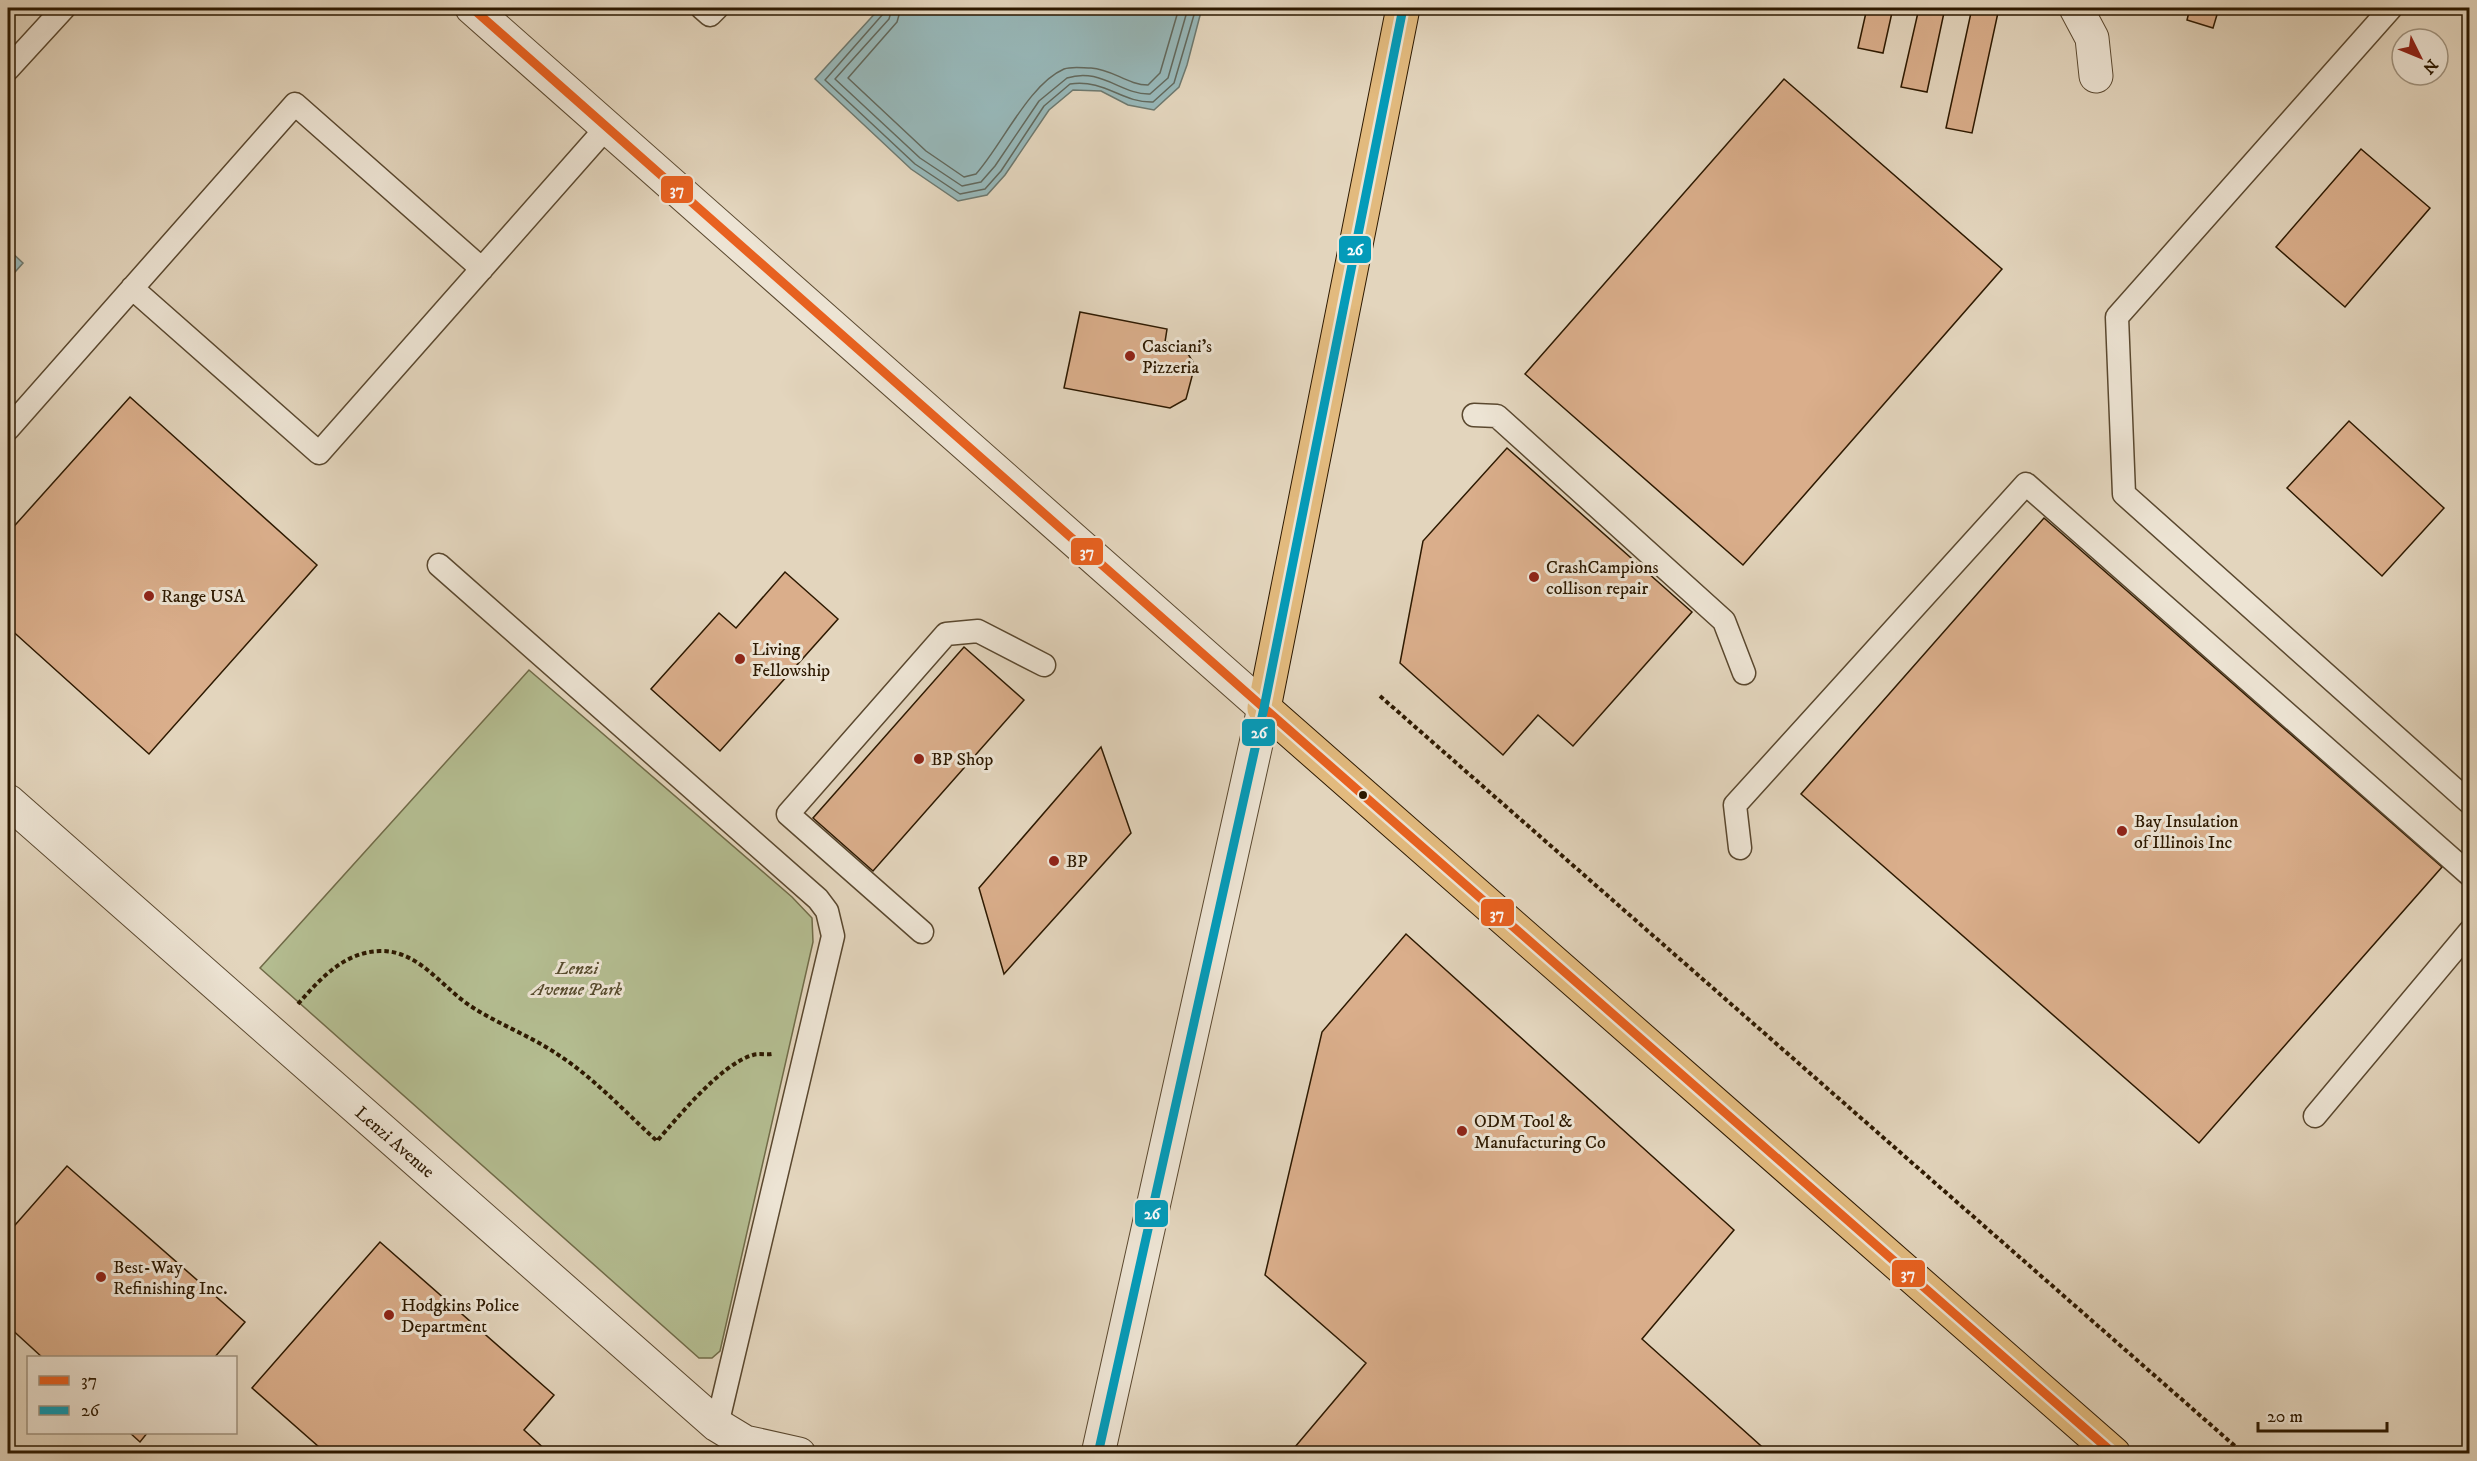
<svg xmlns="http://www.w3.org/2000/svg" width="2477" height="1461" font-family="'IM FELL DW Pica',serif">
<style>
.green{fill:#b4bd91;stroke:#706b48;stroke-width:1.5}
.water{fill:#97b7b8;stroke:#6d786e;stroke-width:1.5}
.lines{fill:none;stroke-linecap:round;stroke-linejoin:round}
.shore{stroke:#62685c;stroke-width:1.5}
.building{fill:#daae8b;stroke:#2d1900;stroke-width:1.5}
.service-casing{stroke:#5a482f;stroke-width:25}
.minor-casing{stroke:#5a482f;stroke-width:35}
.tertiary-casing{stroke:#5a482f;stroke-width:35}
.primary-casing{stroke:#2d1900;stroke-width:35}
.path{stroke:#2d1900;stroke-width:4;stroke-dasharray:4.5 3;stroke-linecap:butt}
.service{stroke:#ede4d4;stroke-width:22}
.minor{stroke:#ede4d4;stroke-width:33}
.tertiary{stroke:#ede4d4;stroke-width:33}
.primary{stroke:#e2ba7e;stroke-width:33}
.bus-1-casing{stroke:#ede4d4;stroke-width:14}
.bus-2-casing{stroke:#ede4d4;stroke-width:14}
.bus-1{stroke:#e86120;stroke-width:9}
.bus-2{stroke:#049bb9;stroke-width:9}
.poi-dot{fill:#8f2418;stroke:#ede4d4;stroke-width:2}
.bus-dot{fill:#2d1900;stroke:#ede4d4;stroke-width:2}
.labels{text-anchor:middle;stroke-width:6;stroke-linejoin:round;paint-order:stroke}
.poi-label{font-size:18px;fill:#2d1900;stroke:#ede4d4;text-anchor:start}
.park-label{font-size:18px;font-style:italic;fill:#564a2c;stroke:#ede4d4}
.street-label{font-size:18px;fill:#2d1900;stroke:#ede4d4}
.line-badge{stroke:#ede4d4;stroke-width:2}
.badge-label{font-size:16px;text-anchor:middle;font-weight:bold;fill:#fff}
</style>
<rect width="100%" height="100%" fill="#e3d5bd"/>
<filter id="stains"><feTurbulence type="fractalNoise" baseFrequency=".00333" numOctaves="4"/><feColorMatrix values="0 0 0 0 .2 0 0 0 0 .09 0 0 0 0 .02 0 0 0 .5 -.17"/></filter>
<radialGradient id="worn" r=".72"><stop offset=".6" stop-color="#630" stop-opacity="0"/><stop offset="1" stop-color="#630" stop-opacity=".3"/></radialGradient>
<path class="green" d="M529 670 792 897 812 918 813 942 720 1351 712 1358H699L260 968Z"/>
<path class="water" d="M880 8H1202L1187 65 1179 87 1154 110 1128 105 1101 91 1073 90 1049 110 1005 175 987 195 958 201 911 169 815 79Z
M8 249 23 263 8 280Z"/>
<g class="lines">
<path class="shore" d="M884 8 883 14 825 80 915 164 960 194 985 189 1001 171 1044 106 1070 84C1106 79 1121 103 1153 102L1174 83 1196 8
M892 8 889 19 835 79 920 158 962 186 981 182 995 166 1039 101 1067 78C1101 67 1121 95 1150 94L1168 78 1188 8
M901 8 897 22 848 78 926 151 964 177 976 174C1002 145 1029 84 1064 69 1072 66 1083 68 1091 68 1112 69 1128 85 1148 85L1160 73 1179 8"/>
</g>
<path class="building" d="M1813 8H1840L1839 14Z
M1867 8H1893L1883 53 1858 48Z
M1919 8H1945L1927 92 1901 87Z
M1972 8H1999L1972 133 1946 128Z
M2190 8H2219L2213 28 2187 20Z
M1784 79 2002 269 1743 565 1525 374Z
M2361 149 2430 208 2345 307 2276 247Z
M1080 312 1167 329 1165 342 1183 346 1195 365 1186 399 1170 408 1064 388Z
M130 397 317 565 149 754 8 627V533Z
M2349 421 2444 508 2382 576 2287 488Z
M1507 448 1692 612 1573 746 1538 715 1503 755 1400 663 1423 541Z
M2044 518 2442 867 2199 1143 1801 794Z
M785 572 838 619 720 751 651 689 719 613 736 628Z
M964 647 1024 700 873 871 813 818Z
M1101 747 1131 833 1004 974 979 888Z
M1406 934 1734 1230 1642 1339 1770 1454H1289L1366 1363 1265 1275 1322 1032Z
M67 1166 245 1322 214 1358H43L8 1326V1233Z
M380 1242 554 1395 524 1430 550 1454H327L252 1388Z
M129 1432H148L140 1442Z"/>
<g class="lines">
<defs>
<path id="service" d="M702 8 710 15 717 8
M2391 8 2117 317 2124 494 2470 803
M8 69 64 8
M132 288 319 453 607 127
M1474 415 1497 416 1724 621 1744 673
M8 429 295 104 482 269
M439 565 818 899 827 911 833 936 717 1425
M1740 848 1735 805 2026 484 2470 875
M922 932 788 814 946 634 978 631 1044 665
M2315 1116 2470 931"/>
<path id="minor" d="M2076 8 2092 38 2096 76
M8 801 717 1425 745 1442 799 1454
M1098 1454 1264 708"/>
<path id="tertiary" d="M472 8 1264 708"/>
<path id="primary" d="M1403 8 1264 708 2114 1454"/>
</defs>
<use href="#service" class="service-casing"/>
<use href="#minor" class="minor-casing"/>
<use href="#tertiary" class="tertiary-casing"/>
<use href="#primary" class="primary-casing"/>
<path class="path" d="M1380 696 2244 1454
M298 1004C320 979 344 952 380 951 419 950 442 988 472 1007 500 1025 533 1037 560 1056 595 1079 625 1112 657 1141 679 1116 721 1064 753 1055 759 1053 766 1055 772 1054"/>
<use href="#service" class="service"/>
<use href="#minor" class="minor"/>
<use href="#tertiary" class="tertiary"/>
<use href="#primary" class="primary"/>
<defs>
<path id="bus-1" d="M472 8 1264 708 2114 1454"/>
<path id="bus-2" d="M1098 1454 1264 708 1403 8"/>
</defs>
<use href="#bus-1" class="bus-1-casing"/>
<use href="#bus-2" class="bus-2-casing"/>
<use href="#bus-1" class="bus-1"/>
<use href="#bus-2" class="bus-2"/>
</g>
<g class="poi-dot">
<circle cx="1130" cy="356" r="6"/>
<circle cx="1534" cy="577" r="6"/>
<circle cx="149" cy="596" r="6"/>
<circle cx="740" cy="659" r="6"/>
<circle cx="919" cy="759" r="6"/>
<circle cx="2122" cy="831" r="6"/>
<circle cx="1054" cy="861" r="6"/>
<circle cx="1462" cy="1131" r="6"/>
<circle cx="101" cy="1277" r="6"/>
<circle cx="389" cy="1315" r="6"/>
</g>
<circle class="bus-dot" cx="1363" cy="795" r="5"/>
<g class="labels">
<g class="poi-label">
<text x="1142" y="352">Casciani's<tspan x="1142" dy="21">Pizzeria</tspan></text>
<text x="1546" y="573">CrashCampions<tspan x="1546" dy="21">collison repair</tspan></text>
<text x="161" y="602">Range USA</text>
<text x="752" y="655">Living<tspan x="752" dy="21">Fellowship</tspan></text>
<text x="931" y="765">BP Shop</text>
<text x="2134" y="827">Bay Insulation<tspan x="2134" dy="21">of Illinois Inc</tspan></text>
<text x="1066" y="867">BP</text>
<text x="1474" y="1127">ODM Tool &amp;<tspan x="1474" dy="21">Manufacturing Co</tspan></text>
<text x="113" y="1273">Best-Way<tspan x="113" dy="21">Refinishing Inc.</tspan></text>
<text x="401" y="1311">Hodgkins Police<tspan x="401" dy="21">Department</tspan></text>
</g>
<g class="park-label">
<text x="577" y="974">Lenzi<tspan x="577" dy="21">Avenue Park</tspan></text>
</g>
<g class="street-label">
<text transform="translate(395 1142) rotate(41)" y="6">Lenzi Avenue</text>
</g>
</g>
<g class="line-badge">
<rect x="660" y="175" width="34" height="29" rx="6" fill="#e86120"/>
<rect x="1338" y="235" width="34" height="29" rx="6" fill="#049bb9"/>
<rect x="1070" y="537" width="34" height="29" rx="6" fill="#e86120"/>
<rect x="1241" y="718" width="35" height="29" rx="6" fill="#049bb9"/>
<rect x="1480" y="898" width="35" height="29" rx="6" fill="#e86120"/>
<rect x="1134" y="1199" width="35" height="29" rx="6" fill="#049bb9"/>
<rect x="1891" y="1259" width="35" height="29" rx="6" fill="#e86120"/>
</g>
<g class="badge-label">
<text x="677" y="195">37</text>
<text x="1355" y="255">26</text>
<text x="1087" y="557">37</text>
<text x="1259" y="738">26</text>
<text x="1497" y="919">37</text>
<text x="1152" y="1219">26</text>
<text x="1908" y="1279">37</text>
</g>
<rect width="2477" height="1461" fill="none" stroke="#e3d5bd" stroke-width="30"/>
<rect x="9" y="9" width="2459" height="1443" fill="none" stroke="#2d1900" stroke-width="3"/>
<rect x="15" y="15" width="2447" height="1431" fill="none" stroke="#2d1900" stroke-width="1.5"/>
<rect x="27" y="1356" width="210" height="78" fill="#ede4d4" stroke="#a0937f" stroke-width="1.5"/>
<rect x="39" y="1376" width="30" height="9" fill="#e86120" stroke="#a0937f" stroke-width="1.5"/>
<text x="81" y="1386" font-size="18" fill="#2d1900">37</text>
<rect x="39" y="1406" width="30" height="9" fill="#049bb9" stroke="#a0937f" stroke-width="1.5"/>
<text x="81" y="1416" font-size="18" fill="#2d1900">26</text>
<g transform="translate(2420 57) rotate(133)"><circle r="28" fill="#ede4d4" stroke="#a0937f" stroke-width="1.5"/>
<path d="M0-4.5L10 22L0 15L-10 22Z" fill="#8f2418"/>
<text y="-9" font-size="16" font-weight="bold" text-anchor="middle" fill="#2d1900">N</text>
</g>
<path d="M2258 1422v9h129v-9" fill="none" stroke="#2d1900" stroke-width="3"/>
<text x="2267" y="1422" font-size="18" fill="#2d1900" stroke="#ede4d4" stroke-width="4.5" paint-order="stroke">20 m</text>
<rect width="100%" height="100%" filter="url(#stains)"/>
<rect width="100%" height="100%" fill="url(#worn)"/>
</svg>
